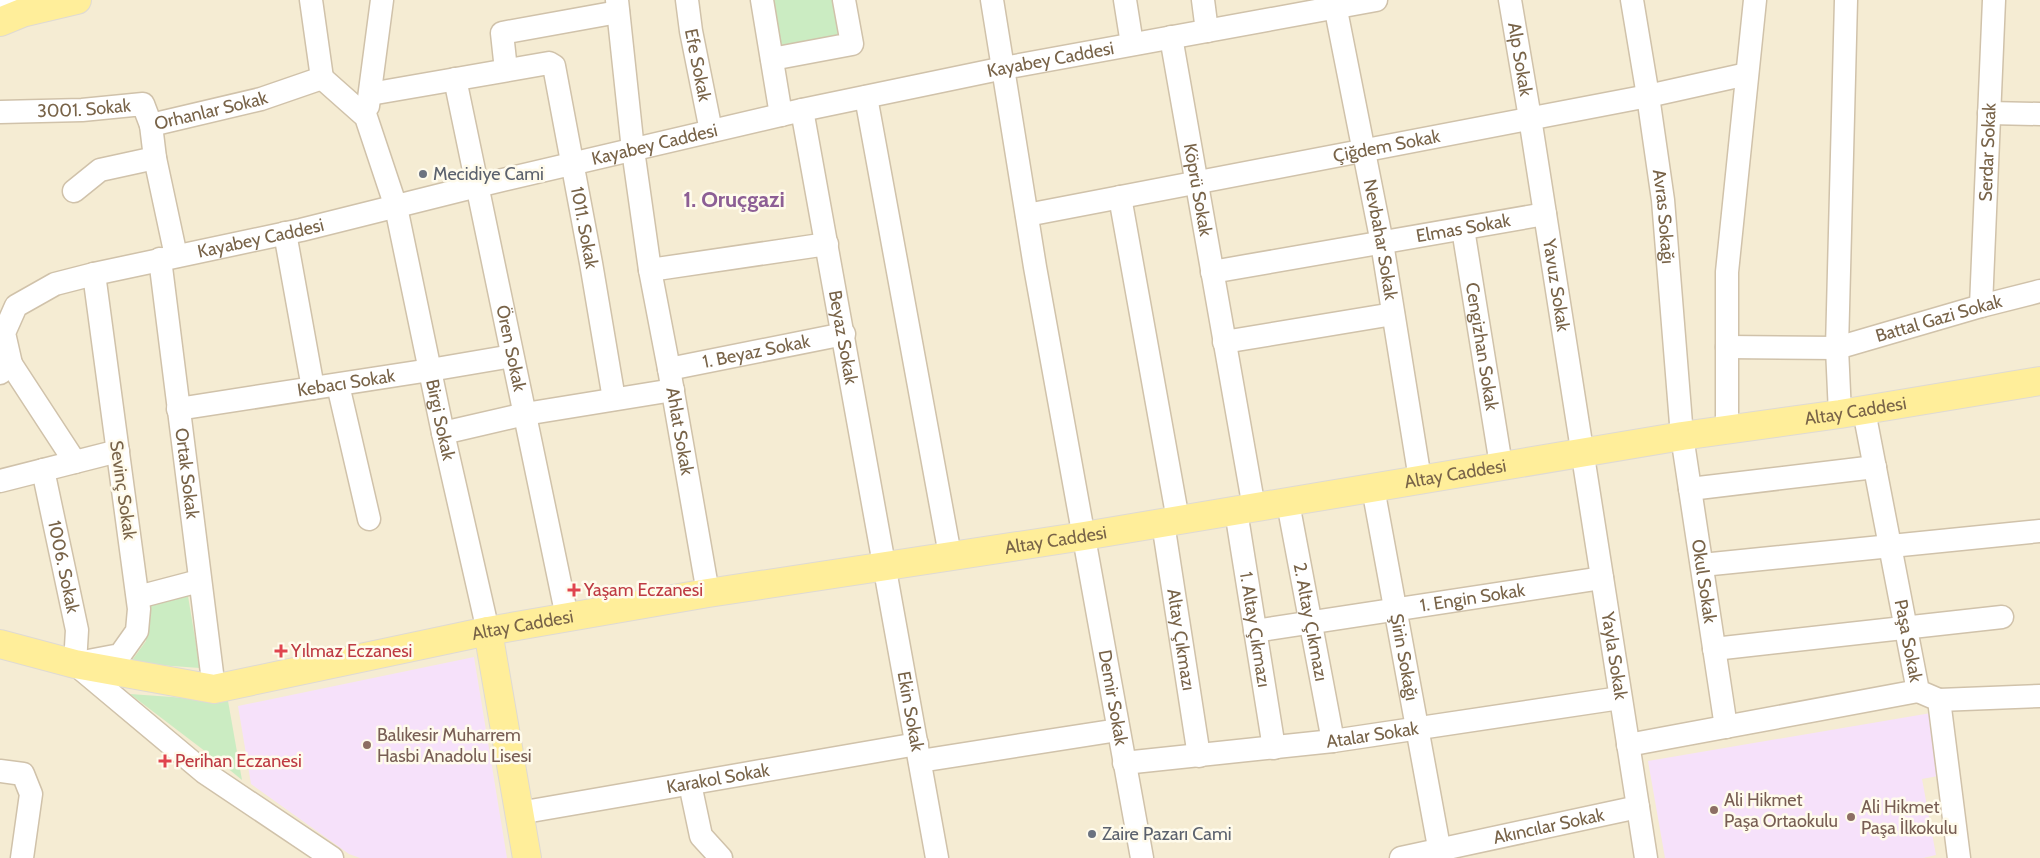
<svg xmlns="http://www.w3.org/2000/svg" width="2040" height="858" font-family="Cabin,sans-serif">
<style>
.residential{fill:#f5ecd3}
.education{fill:#f6e1fa}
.green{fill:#cbecc2}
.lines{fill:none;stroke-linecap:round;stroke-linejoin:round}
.minor-casing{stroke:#d0c2aa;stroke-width:25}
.major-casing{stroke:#dfdad3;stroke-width:30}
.minor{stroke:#fff;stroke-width:22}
.major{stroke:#ffee9a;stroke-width:28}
.worship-dot{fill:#6b7280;stroke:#fffbec;stroke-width:2}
.health-dot{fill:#e0444e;stroke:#fffbec;stroke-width:2}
.education-dot{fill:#8d6e63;stroke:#fffbec;stroke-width:2}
.labels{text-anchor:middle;stroke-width:5;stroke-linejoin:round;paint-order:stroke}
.street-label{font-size:18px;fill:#786348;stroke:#fffbec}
.worship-label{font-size:18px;fill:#5b616d;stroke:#fffbec;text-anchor:start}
.health-label{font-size:18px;fill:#be3a42;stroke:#fffbec;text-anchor:start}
.education-label{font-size:18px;fill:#785e54;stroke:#fffbec;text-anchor:start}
.district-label{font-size:22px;font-weight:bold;fill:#8d5f95;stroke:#fffbec}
</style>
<rect width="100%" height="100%" fill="#fdf9e5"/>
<path class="residential" d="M0 0H2040V858H0Z"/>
<path class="education" d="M474 657 507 858H360L349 854 251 784 238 706Z
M1931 713 1943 775 1922 779 1936 855 1923 858H1665L1648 761Z"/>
<path class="green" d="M769 0H840L847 40 778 52Z
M188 596 200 668 130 663 146 641V605Z
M130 694 228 701 242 780 231 771Z"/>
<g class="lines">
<defs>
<g id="minor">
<path id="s1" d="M617 0 633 150 650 270 669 369 708 593"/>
<path id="s2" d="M687 0 691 31 711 131"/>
<path d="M762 0 781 115"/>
<path id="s3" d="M992 0 1035 267 1142 858"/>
<path d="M1125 0 1132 44"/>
<path d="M1203 0 1207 31"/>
<path id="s4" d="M1334 0 1382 243 1420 479"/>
<path id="s5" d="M1510 0 1530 118 1646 858"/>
<path id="s6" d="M1632 0 1648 96 1663 200 1682 436 1726 727"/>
<path d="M0 1 22 13"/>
<path id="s7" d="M1171 37 1254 508"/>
<path d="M772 59 852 44 844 0"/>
<path d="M506 70 502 33 618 12"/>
<path id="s8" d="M322 78 366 117 396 207 443 433 488 631"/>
<path id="s9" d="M455 79 567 617"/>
<path id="s10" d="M370 94 549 63 554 66 591 263 614 399"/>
<path d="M866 97 950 555"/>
<path d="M368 106 382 0"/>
<path id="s11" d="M802 110 937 858"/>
<path id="s12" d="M0 112 82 110 143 104 151 125"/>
<path d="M1989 113 2040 114"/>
<path d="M74 191 100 170 155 158"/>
<path d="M1120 197 1178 520"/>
<path id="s13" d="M1027 215 1648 96 1747 74"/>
<path id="s14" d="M1463 229 1501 465"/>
<path d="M285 233 313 388"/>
<path id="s15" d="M176 256 155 158 151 125 261 99 322 78 311 0"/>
<path id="s16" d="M160 259 214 689"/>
<path d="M650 270 827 244"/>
<path id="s17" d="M1212 272 1545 214"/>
<path id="s18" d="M1981 306 1994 0"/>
<path d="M1224 342 1393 314"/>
<path id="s19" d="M1727 347 1837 348 1981 306 2040 291"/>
<path d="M11 364 75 462"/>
<path id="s20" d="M669 369 844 334"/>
<path id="s21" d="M0 373 11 364 4 333 16 306 55 284 94 274 301 230 477 186 802 110 1004 68 1376 0"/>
<path d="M338 385 369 519"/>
<path id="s22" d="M178 409 430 370 512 356"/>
<path id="s23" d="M1864 411 1918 691 1939 700 1959 858"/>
<path d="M1840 414 1837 348 1846 0"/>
<path d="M1727 429V272L1755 0"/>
<path d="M443 433 525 414 673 390"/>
<path id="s24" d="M43 470 77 630 75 664"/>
<path d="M0 481 118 451"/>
<path id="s25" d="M1373 488 1441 858"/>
<path d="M1690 489 1875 467"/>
<path id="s26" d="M1288 503 1333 741"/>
<path id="s27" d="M1236 511 1274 748"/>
<path id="s28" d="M1163 523 1199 756"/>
<path d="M1702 565 2040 531"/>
<path d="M138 597 199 581"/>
<path id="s29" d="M1255 631 1602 578"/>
<path d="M1714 649 2002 617"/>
<path d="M83 662 120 655 137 631 139 609 94 274"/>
<path d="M75 664 204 772 332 858"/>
<path d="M1939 700 2040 696"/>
<path d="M1628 745 1918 691"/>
<path d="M920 761 1118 730"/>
<path id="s30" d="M1124 763 1333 741 1620 698"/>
<path d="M0 771 23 774 31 794 22 858"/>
<path d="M690 784 701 836 721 858"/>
<path id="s31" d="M519 813 917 744"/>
<path id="s32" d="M1401 858 1638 807"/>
</g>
<g id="major">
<path d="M0 22 22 13 77 0"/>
<path d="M488 631 527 858"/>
<path id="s33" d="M0 644 75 664 214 689 488 631 708 593 1084 536 1682 436 1840 414 2040 381"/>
</g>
</defs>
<use href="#minor" class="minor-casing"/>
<use href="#major" class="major-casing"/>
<use href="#minor" class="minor"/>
<use href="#major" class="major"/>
</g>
<g class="worship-dot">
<circle cx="423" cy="174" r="5"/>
<circle cx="1092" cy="834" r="5"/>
</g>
<g class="health-dot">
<path d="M571.5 582.5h5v5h5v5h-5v5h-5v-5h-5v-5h5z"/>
<path d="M278.5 643.5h5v5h5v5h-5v5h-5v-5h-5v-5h5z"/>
<path d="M162.5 753.5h5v5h5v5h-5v5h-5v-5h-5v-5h5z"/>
</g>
<g class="education-dot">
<circle cx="367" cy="745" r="5"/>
<circle cx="1714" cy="810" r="5"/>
<circle cx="1851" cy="817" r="5"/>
</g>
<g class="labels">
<g class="street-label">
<text dy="6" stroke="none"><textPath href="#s5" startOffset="60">Alp Sokak</textPath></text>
<text dy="6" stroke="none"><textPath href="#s21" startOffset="1141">Kayabey Caddesi</textPath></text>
<text dy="6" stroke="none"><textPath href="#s2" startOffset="66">Efe Sokak</textPath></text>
<text dy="6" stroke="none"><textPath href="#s12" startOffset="84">3001. Sokak</textPath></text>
<text dy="6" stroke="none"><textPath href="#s15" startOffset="195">Orhanlar Sokak</textPath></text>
<text dy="6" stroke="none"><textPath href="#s21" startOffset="736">Kayabey Caddesi</textPath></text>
<text dy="6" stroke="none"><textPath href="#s13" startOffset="366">Çiğdem Sokak</textPath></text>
<text dy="6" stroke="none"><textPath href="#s18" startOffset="154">Serdar Sokak</textPath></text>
<text dy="6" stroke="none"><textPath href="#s7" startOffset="155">Köprü Sokak</textPath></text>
<text dy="6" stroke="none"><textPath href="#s6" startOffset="219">Avras Sokağı</textPath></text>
<text dy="6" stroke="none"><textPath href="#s10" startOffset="352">1011. Sokak</textPath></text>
<text dy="6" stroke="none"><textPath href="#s17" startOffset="255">Elmas Sokak</textPath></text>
<text dy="6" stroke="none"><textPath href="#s21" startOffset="331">Kayabey Caddesi</textPath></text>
<text dy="6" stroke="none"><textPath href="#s4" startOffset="244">Nevbahar Sokak</textPath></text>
<text dy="6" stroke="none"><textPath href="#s5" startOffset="289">Yavuz Sokak</textPath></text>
<text dy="6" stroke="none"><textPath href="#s19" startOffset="216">Battal Gazi Sokak</textPath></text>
<text dy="6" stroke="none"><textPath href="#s11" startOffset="231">Beyaz Sokak</textPath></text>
<text dy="6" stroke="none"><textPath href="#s14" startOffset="119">Cengizhan Sokak</textPath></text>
<text dy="6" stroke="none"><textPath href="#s9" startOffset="275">Ören Sokak</textPath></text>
<text dy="6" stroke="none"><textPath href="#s20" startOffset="89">1. Beyaz Sokak</textPath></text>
<text dy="6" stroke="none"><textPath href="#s22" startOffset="170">Kebacı Sokak</textPath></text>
<text dy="6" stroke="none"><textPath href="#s33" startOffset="1884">Altay Caddesi</textPath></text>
<text dy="6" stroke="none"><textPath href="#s8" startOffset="371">Birgi Sokak</textPath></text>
<text dy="6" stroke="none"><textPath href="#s1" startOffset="436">Ahlat Sokak</textPath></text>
<text dy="6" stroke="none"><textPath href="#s33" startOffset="1479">Altay Caddesi</textPath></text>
<text dy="6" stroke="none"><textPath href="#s16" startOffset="216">Ortak Sokak</textPath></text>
<text transform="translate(123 490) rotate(82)" y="6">Sevinç Sokak</text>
<text dy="6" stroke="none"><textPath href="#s33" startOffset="1074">Altay Caddesi</textPath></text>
<text dy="6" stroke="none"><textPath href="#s24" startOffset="99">1006. Sokak</textPath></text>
<text dy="6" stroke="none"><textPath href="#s6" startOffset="586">Okul Sokak</textPath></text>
<text dy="6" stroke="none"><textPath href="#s29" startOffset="220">1. Engin Sokak</textPath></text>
<text dy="6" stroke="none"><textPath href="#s26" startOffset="121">2. Altay Çıkmazı</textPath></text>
<text dy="6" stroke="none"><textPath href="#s33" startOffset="534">Altay Caddesi</textPath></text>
<text dy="6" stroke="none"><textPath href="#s27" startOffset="120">1. Altay Çıkmazı</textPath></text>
<text dy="6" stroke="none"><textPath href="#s28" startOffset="118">Altay Çıkmazı</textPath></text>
<text dy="6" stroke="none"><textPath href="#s23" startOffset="234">Paşa Sokak</textPath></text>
<text dy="6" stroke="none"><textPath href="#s5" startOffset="664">Yayla Sokak</textPath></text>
<text dy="6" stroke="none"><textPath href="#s25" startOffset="172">Şirin Sokağı</textPath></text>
<text dy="6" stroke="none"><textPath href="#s3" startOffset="708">Demir Sokak</textPath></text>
<text dy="6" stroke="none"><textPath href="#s11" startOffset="611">Ekin Sokak</textPath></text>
<text dy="6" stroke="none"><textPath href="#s30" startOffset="250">Atalar Sokak</textPath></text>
<text dy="6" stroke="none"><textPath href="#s31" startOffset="202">Karakol Sokak</textPath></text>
<text dy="6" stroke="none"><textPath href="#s32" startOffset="151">Akıncılar Sokak</textPath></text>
</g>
<g class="worship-label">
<text x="433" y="180">Mecidiye Cami</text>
<text x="1102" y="840">Zaire Pazarı Cami</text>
</g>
<g class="health-label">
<text x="584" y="596">Yaşam Eczanesi</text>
<text x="291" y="657">Yılmaz Eczanesi</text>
<text x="175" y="767">Perihan Eczanesi</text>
</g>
<g class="education-label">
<text x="377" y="741">Balıkesir Muharrem<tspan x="377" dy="21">Hasbi Anadolu Lisesi</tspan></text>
<text x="1724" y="806">Ali Hikmet<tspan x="1724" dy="21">Paşa Ortaokulu</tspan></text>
<text x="1861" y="813">Ali Hikmet<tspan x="1861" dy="21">Paşa İlkokulu</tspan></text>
</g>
<g class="district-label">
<text x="734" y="207">1. Oruçgazi</text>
</g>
</g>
</svg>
